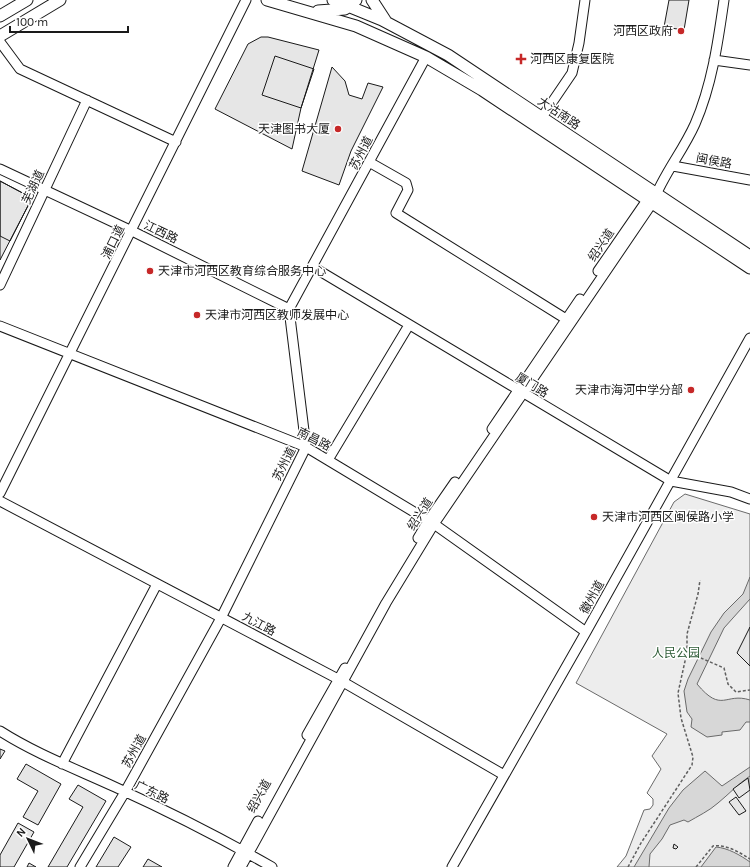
<svg xmlns="http://www.w3.org/2000/svg" width="750" height="867" font-family="Karla,'Noto Sans SC',sans-serif">
<style>
.built{fill:#ededed;stroke:#6a6a6a}
.water{fill:#d7d7d7;stroke:#6a6a6a}
.building{fill:#e6e6e6;stroke:#1a1a1a}
.lines{fill:none;stroke-linecap:round;stroke-linejoin:round}
.minor-casing{stroke:#1a1a1a;stroke-width:11}
.major-casing{stroke:#1a1a1a;stroke-width:13}
.path{stroke:#5f5f5f;stroke-width:1.5;stroke-dasharray:3 2;stroke-linecap:butt}
.minor{stroke:#fff;stroke-width:9}
.major{stroke:#fff;stroke-width:11}
.poi-dot{fill:#c62828;stroke:#fff;stroke-width:1.5}
.labels{text-anchor:middle;stroke-width:3;stroke-linejoin:round;paint-order:stroke}
.poi-label{font-size:12px;fill:#1a1a1a;stroke:#fff;text-anchor:start}
.street-label{font-size:12px;fill:#1a1a1a;stroke:#fff}
.park-label{font-size:12px;fill:#2b5a34;stroke:#fff}
</style>
<rect width="100%" height="100%" fill="#fff"/>
<path class="built" d="M685 494 750 514V867H617L626 856 644 810 650 809 653 805V799L647 793 661 769 652 756 667 734 576 683 674 502Z"/>
<path class="water" d="M750 577V599L724 628 697 684C722 714 725 692 750 700V722H746L740 730 722 732V735L707 737 691 727 692 719 687 712 684 691 688 679 711 632 724 613 743 594Z
M750 767V776C738 784 729 794 718 803 709 811 698 816 688 822L684 820 670 825 662 839 650 854 649 867H634L669 808 683 790 705 771 722 786Z
M716 847C728 848 740 855 750 862V867H701Z"/>
<path class="building" d="M669 0H689L684 30 664 27Z
M261 37H268L319 50 301 108 292 149 215 109 248 44Z
M275 56 314 69 301 108 262 95Z
M332 67 345 81 349 95 362 99 368 83 383 87 351 151 339 185 302 171Z
M0 181 32 198 0 260Z
M0 181 32 198 10 241 0 236Z
M750 627V666L737 653Z
M0 749 5 751 0 759Z
M26 764 61 784 38 825 23 817 38 791 17 779Z
M748 778 750 790 739 798 733 789Z
M78 785 106 801 67 867H48L83 807 69 799Z
M736 797 746 811 739 815 729 802Z
M18 823 34 832 14 867H0V855Z
M114 837 131 847 118 867H96Z
M674 844 678 847 676 849 673 848Z
M148 859 162 867H143Z
M29 863 36 867H27Z"/>
<g class="lines">
<defs>
<path id="minor" d="M0 42 20 69 176 142
M714 60 750 65
M538 123 572 73 579 43 585 0
M369 162 406 183 408 190 396 213 566 319
M673 166 750 180
M0 169 132 231 289 309
M313 267 671 481 731 492 750 499
M598 271 645 203
M0 285 87 100
M0 326 306 447 434 524 586 632
M492 429 580 299
M328 460 409 325
M0 493 246 0
M0 501 338 679 504 775
M418 538 428 521 455 482
M0 731C36 754 76 769 115 787 168 811 221 838 272 867
M307 735 345 668
M62 764 157 584
M80 867 125 792 221 618 306 447 289 309 426 57
M233 867 258 821
M241 867 386 603 434 524 653 202C663 175 683 151 695 124 712 85 718 42 724 0
M452 867 586 632 750 338"/>
<path id="major" d="M267 0 356 26 426 57 482 90 750 268
M333 0 382 20 448 55 750 256
M372 0 385 20
M318 11 345 9 356 0
M0 16 27 0
M0 36 60 0"/>
</defs>
<use href="#minor" class="minor-casing"/>
<use href="#major" class="major-casing"/>
<path class="path" d="M687 652 724 668 728 684 736 692 750 690
M628 867 641 843 692 765 693 757 681 718 678 693 687 652V634L698 594 700 580
M696 867 713 846C726 844 739 852 750 859"/>
<use href="#minor" class="minor"/>
<use href="#major" class="major"/>
</g>
<g class="poi-dot">
<circle cx="681" cy="31" r="4"/>
<path d="M519 53h4v4h4v4h-4v4h-4v-4h-4v-4h4z"/>
<circle cx="338" cy="129" r="4"/>
<circle cx="150" cy="271" r="4"/>
<circle cx="197" cy="315" r="4"/>
<circle cx="691" cy="390" r="4"/>
<circle cx="594" cy="517" r="4"/>
</g>
<g class="labels">
<g class="poi-label">
<text x="673" y="35" text-anchor="end">河西区政府</text>
<text x="530" y="63">河西区康复医院</text>
<text x="330" y="133" text-anchor="end">天津图书大厦</text>
<text x="158" y="275">天津市河西区教育综合服务中心</text>
<text x="205" y="319">天津市河西区教师发展中心</text>
<text x="683" y="394" text-anchor="end">天津市海河中学分部</text>
<text x="602" y="521">天津市河西区闽侯路小学</text>
</g>
<g class="street-label">
<text transform="translate(559 113) rotate(34)" y="4">大沽南路</text>
<text transform="translate(361 153) rotate(-62)" y="4">苏州道</text>
<text transform="translate(714 161) rotate(10)" y="4">闽侯路</text>
<text transform="translate(33 187) rotate(-65)" y="4">芜湖道</text>
<text transform="translate(161 232) rotate(26)" y="4">江西路</text>
<text transform="translate(113 242) rotate(-64)" y="4">浦口道</text>
<text transform="translate(601 245) rotate(-56)" y="4">绍兴道</text>
<text transform="translate(532 385) rotate(31)" y="4">厦门路</text>
<text transform="translate(314 439) rotate(27)" y="4">南昌路</text>
<text transform="translate(284 464) rotate(-63)" y="4">苏州道</text>
<text transform="translate(420 514) rotate(-57)" y="4">绍兴道</text>
<text transform="translate(592 597) rotate(-61)" y="4">徽州道</text>
<text transform="translate(259 624) rotate(28)" y="4">九江路</text>
<text transform="translate(134 751) rotate(-61)" y="4">苏州道</text>
<text transform="translate(152 792) rotate(26)" y="4">广东路</text>
<text transform="translate(259 796) rotate(-61)" y="4">绍兴道</text>
</g>
<g class="park-label">
<text x="676" y="657">人民公园</text>
</g>
</g>
<g transform="translate(28 839) rotate(313)" stroke="#ffffff" stroke-width="3" paint-order="stroke">
<path d="M0-3L7 15L0 10L-7 15Z" fill="#1a1a1a"/>
<text y="-6" font-size="11" font-weight="bold" text-anchor="middle" fill="#1a1a1a">N</text>
</g>
<path d="M10 26v6h118v-6" fill="none" stroke="#1a1a1a" stroke-width="2"/>
<text x="16" y="26" font-size="12" fill="#1a1a1a" stroke="#ffffff" stroke-width="3" paint-order="stroke">100 m</text>
</svg>
